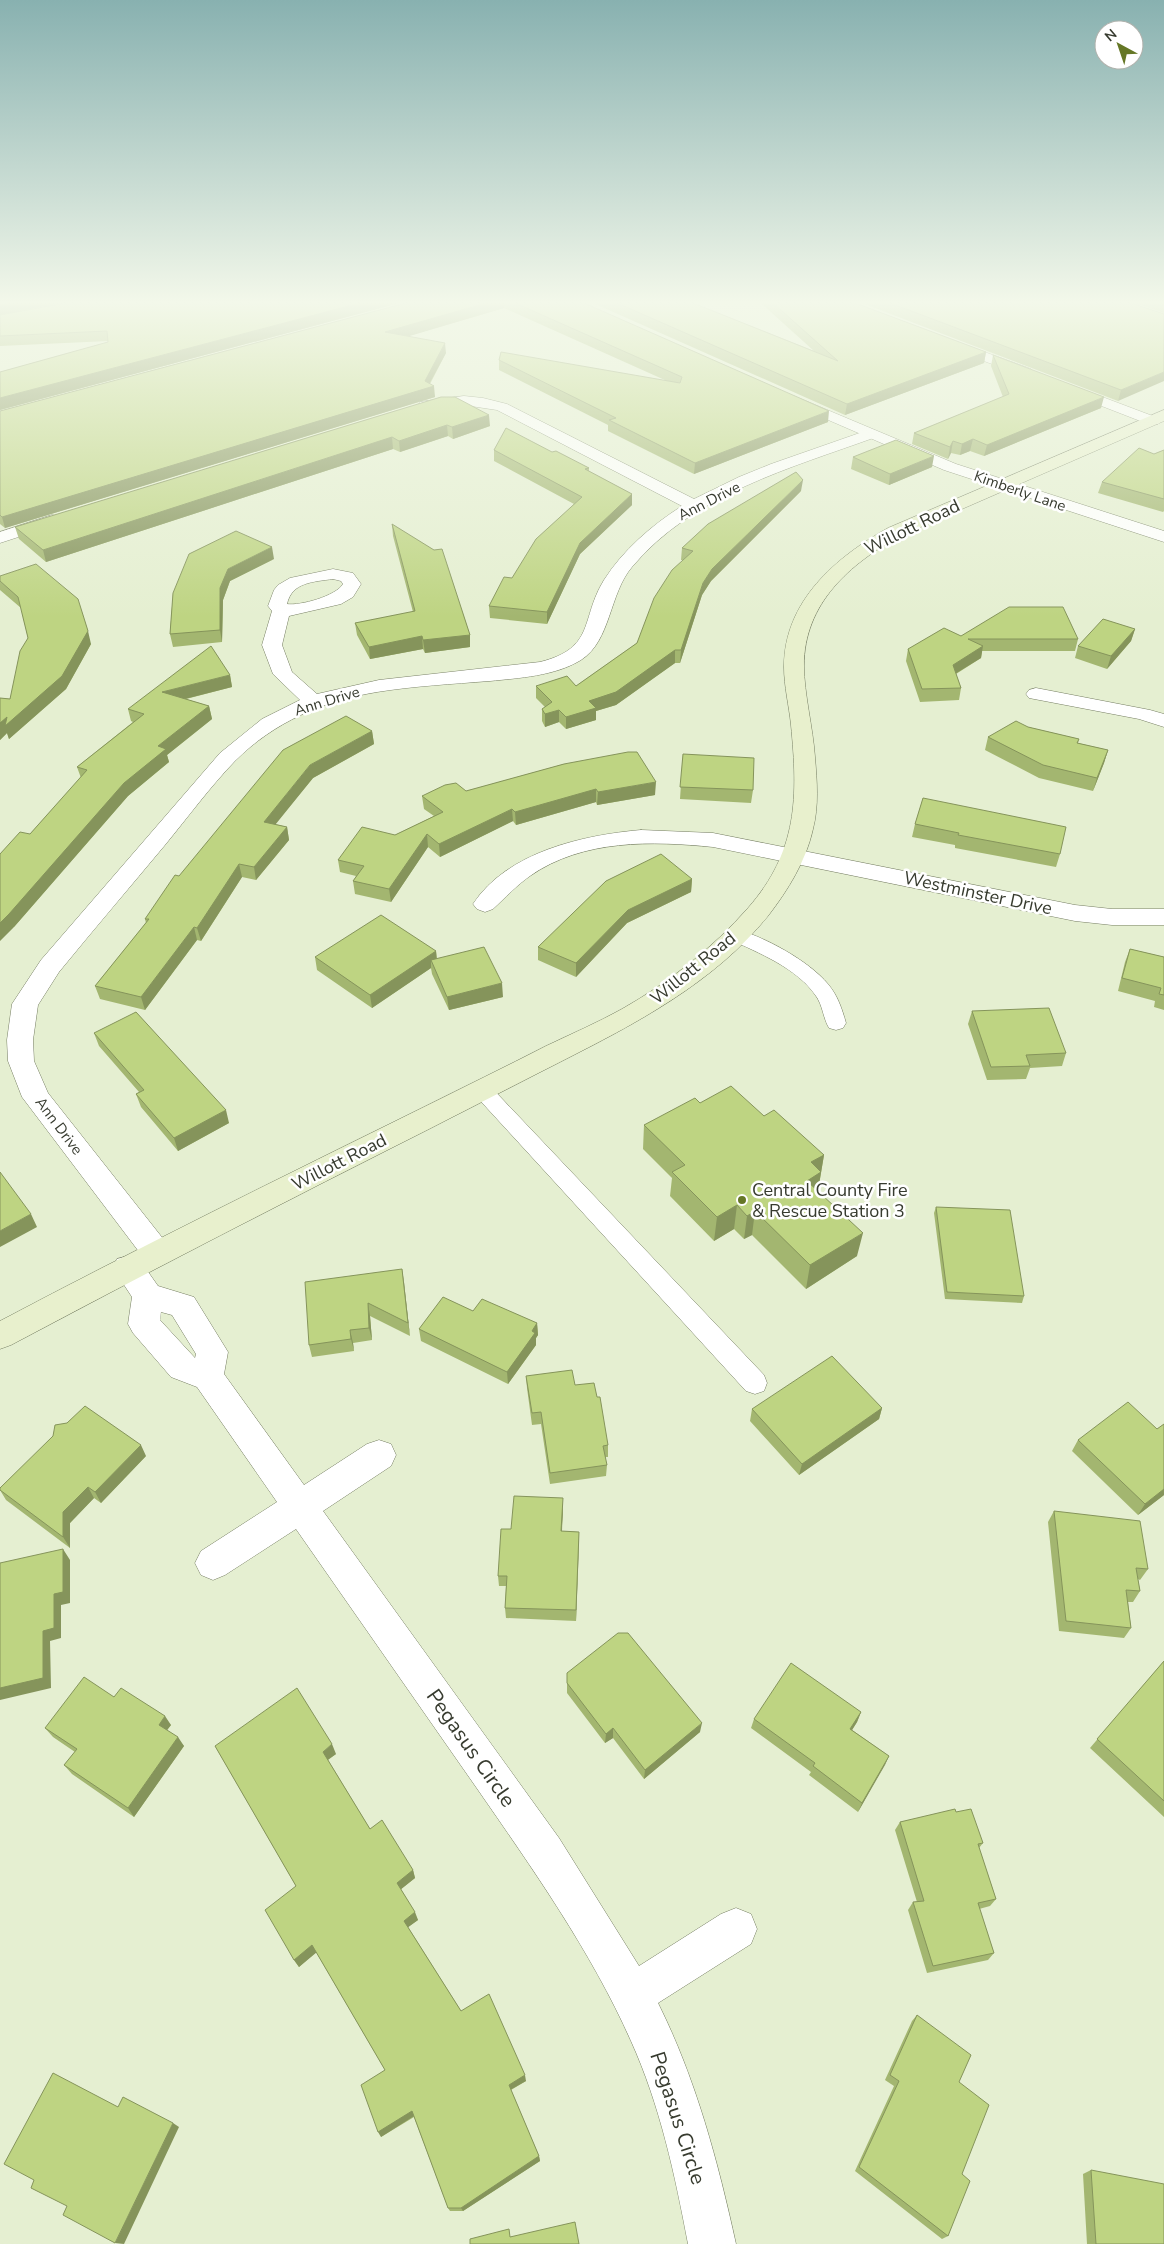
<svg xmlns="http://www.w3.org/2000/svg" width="1164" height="2244" font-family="'Nunito Sans',sans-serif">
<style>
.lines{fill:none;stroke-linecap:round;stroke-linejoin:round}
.service-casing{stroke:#767e63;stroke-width:1}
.minor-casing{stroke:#767e63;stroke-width:1}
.tertiary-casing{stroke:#767e63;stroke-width:1}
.secondary-casing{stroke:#767e63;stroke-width:1}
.service{fill:#fff;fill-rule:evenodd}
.minor{fill:#fff;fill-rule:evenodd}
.tertiary{fill:#fff;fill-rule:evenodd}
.secondary{fill:#e8f0cd;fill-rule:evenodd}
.wall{fill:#a3b670}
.shaded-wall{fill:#85945b}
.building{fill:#bed482;stroke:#85945b}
.poi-dot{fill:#657726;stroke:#fff;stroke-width:2}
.labels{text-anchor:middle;stroke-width:5;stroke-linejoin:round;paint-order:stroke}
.far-street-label{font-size:15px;fill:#373b2f;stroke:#fff}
.street-label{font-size:18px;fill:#373b2f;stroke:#fff}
.poi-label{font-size:18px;fill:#373b2f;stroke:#fff;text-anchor:start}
.near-street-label{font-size:21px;fill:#373b2f;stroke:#fff}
</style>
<rect width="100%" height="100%" fill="#e5efd1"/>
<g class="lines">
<defs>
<path id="service" d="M736 929C765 937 809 961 828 984 838 996 842 1009 846 1023L843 1028 836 1030 829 1028C823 1018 823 1006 816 996 797 968 759 953 729 939L727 935 729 931Z
M482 1082 489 1085 764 1375 767 1383 764 1391 755 1394 746 1391 475 1095 472 1090 475 1085Z"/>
<path id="minor" d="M949 339 1031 369 1033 372 1026 376 1021 375 944 346 942 343Z
M1068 384 1158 418 1161 421 1158 424H1148L1063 391 1061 388Z
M464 396 483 398 507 404 694 499 739 477 771 464 871 429 876 431 879 434 876 437C791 468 693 494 632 567 609 594 611 641 581 660 555 676 519 678 490 681 452 684 414 686 377 692 323 701 274 722 235 761 210 787 188 817 165 845 130 887 94 929 59 972L38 1005 33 1040 34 1061 48 1093 168 1245 172 1253 168 1261 157 1265 146 1261 22 1097 8 1061 7 1040 12 1004 41 960 220 753 262 719 300 700 273 674 262 645 272 611 268 606 274 590 278 585 290 578 333 569 353 573 361 584 353 597 341 604 289 616 282 645 292 672 317 694 379 680 540 662C596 648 580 619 604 580 623 550 652 525 682 506L497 410 464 405 425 410 420 408 417 405 420 402ZM333 579 341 581 343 584C336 596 300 606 287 604 292 582 313 582 333 579Z
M52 515 58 516 61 520 58 524 0 543V532Z
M1036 688 1150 710 1164 714V727L1139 719 1029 698 1026 694 1029 690Z
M641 830 713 833 1075 905 1112 909H1164V925H1112L1075 921 713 847C652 841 583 839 530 876 517 885 505 898 493 909L485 912 477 909 473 904C507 852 583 835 641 830Z
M128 1256 139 1259 158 1286 194 1297 228 1352 224 1374 304 1485 367 1444 379 1440 391 1444 396 1455 391 1466 323 1511 559 1838 639 1966 721 1914 736 1908 751 1914 757 1929 751 1944 658 2003C696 2079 718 2162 736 2244H688C675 2175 660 2105 631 2041 591 1951 532 1868 476 1787 416 1701 356 1615 296 1529L225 1575 213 1580 201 1575 195 1563 201 1551 277 1502 197 1387 171 1377 133 1333 128 1324 132 1297 113 1268 117 1259ZM161 1312 172 1315 196 1354 195 1358 160 1320Z"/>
<path id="tertiary" d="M794 396 956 464 1164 531V542L944 470 789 403 787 400 789 397Z"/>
<path id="secondary" d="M1164 410V421L900 536C850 564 804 603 804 666 804 693 813 728 815 757 817 781 819 806 813 829 806 861 788 890 768 916 714 983 635 1024 560 1062 517 1084 474 1106 431 1128 290 1199 150 1271 11 1345L0 1349V1321C140 1247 282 1177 424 1107 464 1087 505 1067 546 1046 571 1034 597 1023 622 1009 668 983 713 948 748 908 798 851 798 797 791 725 789 706 784 686 784 667 784 601 836 557 888 528Z"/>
</defs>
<use href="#service" class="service-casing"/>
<use href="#minor" class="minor-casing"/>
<use href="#tertiary" class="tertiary-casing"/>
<use href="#secondary" class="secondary-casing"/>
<use href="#service" class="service"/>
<use href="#minor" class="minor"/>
<use href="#tertiary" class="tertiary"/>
<use href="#secondary" class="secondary"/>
</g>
<path class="wall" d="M399 303 0 410V372L108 342V341L0 346V315Z
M406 303H584L828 422 694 474 608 431V425L499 370V360L667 381 504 308 408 336 446 353 430 384 435 397 5 528 0 524V411Z
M593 303H693L814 351 761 303H855L986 352 984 363 845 415Z
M862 303H1131L1164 314 1118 401Z
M1135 303H1164V313Z
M993 355 1101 408 984 456 970 451 960 455 951 453 948 459 912 444 914 433 1003 397 991 366Z
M441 397 490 426 453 439 448 436 400 452 393 449 46 562 19 539 15 527Z
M494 450 552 452 589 468V471L632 505 580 554 547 624 490 618 489 606 574 504 494 461Z
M1164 450V511L1163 512 1098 493 1102 482 1154 454Z
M853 457 932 467 889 485 851 469Z
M801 491 711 581 702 595 680 663H675L616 705 596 711V720L566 729 559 722 545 727 542 721V709L545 707 536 698V686H576L637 643 683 560H681L682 548Z
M392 524 470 635V647L425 653 423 649 370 659 357 635 355 623 413 612 393 536Z
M274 559 230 581 223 600 222 642 173 647 170 634 173 593Z
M0 576 91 644 66 689 9 739 7 733 0 740V698L10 699 28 638 21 608 0 590Z
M1135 629 1131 641 1107 669 1075 658 1078 646Z
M961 636 1078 639 1075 651H982L981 658 956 674 961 688 959 700 920 702 906 661 908 649Z
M230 675 232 687 186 699 209 706 212 719 167 755 169 762 128 796 14 927 30 834 81 778 77 767 133 722 131 721 128 709Z
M1028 727 1079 739 1078 743 1108 750 1104 763 1093 791 1039 778 985 750 988 737Z
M372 731 374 744 313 778 275 824 287 827 289 840 256 880 242 877 201 941 197 940 145 1010 100 999 95 986 146 923 145 919 179 876Z
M683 754 753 790 751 803 680 799Z
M564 764 655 795 597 805 596 802 516 825 513 821 440 857 428 847 391 902 355 894 353 881 356 876 340 872 338 860 395 835 434 816 424 809 422 796 466 791Z
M923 798 1060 854 1056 867 955 848V845L912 837 915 824Z
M692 879 691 892 627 923 576 977 538 960V947Z
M1130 949 1164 957V1010L1154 1007 1155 1001 1118 991 1125 962Z
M436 951 437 959 503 997 449 1010 432 974 431 968 372 1008 317 970 315 957Z
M972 1011 1066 1053 1062 1066 1030 1068 1026 1079 987 1080 968 1024Z
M94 1033 229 1123 178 1151 141 1107 136 1094 139 1092 99 1046Z
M700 1103 764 1116 824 1155 818 1191 857 1256 806 1289 752 1235 744 1239 734 1229 714 1241 670 1196 672 1178 643 1149 644 1125Z
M936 1207 1024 1296 1022 1303 945 1299 934 1213Z
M402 1269 410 1336 370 1316 372 1340 353 1343 354 1351 312 1357 309 1345Z
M473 1311 537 1323 538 1335 536 1338V1345L508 1384 421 1341 419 1329Z
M526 1376 575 1385 608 1445V1457H605L607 1465 606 1476 550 1484 541 1424 532 1425 527 1388Z
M882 1408 879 1419 799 1475 750 1421 752 1409Z
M1164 1424V1495L1138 1515 1072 1451 1078 1440 1157 1429Z
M146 1456 101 1503 94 1498 70 1523V1548L6 1500 0 1490V1488Z
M563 1509 562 1531 579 1532 576 1621 506 1618 505 1608 506 1586H499L498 1576 511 1529Z
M1054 1511 1148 1569 1140 1580 1138 1579 1140 1591 1133 1602H1128L1131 1628 1124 1638 1059 1631 1048 1522Z
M1164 1661V1817L1090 1748Z
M567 1673 700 1732 644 1779 613 1738 605 1743 567 1693Z
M114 1697 171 1725 167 1730 184 1746 134 1817 72 1774 64 1765 75 1752 53 1737 45 1728Z
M861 1712 857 1722 852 1730 889 1756 858 1812 809 1775 811 1772 751 1728 754 1719Z
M215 1746 336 1754 328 1760 370 1829 413 1870 415 1878 401 1889 418 1920 408 1927 461 2011 526 2081 511 2090 539 2156 540 2161 463 2211H450L448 2208 414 2117 381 2137 385 2070 316 1952 299 1967 294 1960 296 1886Z
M956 1812 983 1843 979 1848 996 1899 990 1906 979 1909 994 1953 988 1960 927 1973 908 1910 913 1902H917L895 1830 900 1822Z
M917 2015 959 2082 948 2236 942 2239 855 2171 894 2086 885 2080 912 2021Z
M1091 2170 1164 2244H1087L1083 2174Z"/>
<path class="shaded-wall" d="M7 303H61L0 315V304Z
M360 303H399L0 410V398Z
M486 303H504V308L386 343 385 332Z
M445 343 446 353 427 388 434 386 435 397 5 528 2 517 425 381Z
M986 352 984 363 845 415 847 404Z
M1164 372V381L1118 401 1121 390Z
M1104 397 1101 408 984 456 987 445Z
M829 411 828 422 694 474 695 463Z
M489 415 490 426 453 439 452 427Z
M447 425 448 436 400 452 399 441Z
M392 437 393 449 46 562 43 550Z
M973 439 970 451 960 455 962 444Z
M953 441 951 453 948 459 950 447Z
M934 456 932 467 889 485 890 474Z
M803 480 801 491 711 581 702 595 680 663 681 650 703 583 712 569Z
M632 494V505L580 554 547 624V612L580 543Z
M272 547 274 559 230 581 223 600 222 642 220 630V588L228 569Z
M1135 629 1131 641 1107 669 1111 656Z
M88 631 91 644 66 689 9 739 7 733 0 740V723Z
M470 635V647L425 653 423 640Z
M422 636 423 649 370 659 369 647Z
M983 646 981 658 950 677 953 665Z
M675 650V663L616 705 596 711V720L566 729V717L589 701Z
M230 675 232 687 165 704 162 692Z
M209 706 212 719 167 755 169 762 128 796 14 927 0 941V923L124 783 158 746Z
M559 710V722L545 727V714Z
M372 731 374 744 313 778 267 835 264 822 310 765Z
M1108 750 1104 763 1093 791 1097 778Z
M656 782 655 795 597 805 598 792Z
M596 789V802L516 825 515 812Z
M512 809 513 821 440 857 439 844Z
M287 827 289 840 256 880 254 867Z
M427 834 428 847 391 902 389 889Z
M239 864 242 877 201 941 197 928Z
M692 879 691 892 627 923 576 977V963L628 910Z
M194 927 197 940 145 1010 141 997Z
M436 951 437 964 431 960V968L372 1008 370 995Z
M502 983 503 997 449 1010 447 997Z
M226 1110 229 1123 178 1151 174 1138Z
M824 1155 817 1196 803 1205 811 1162Z
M737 1205 734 1229 714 1241 717 1217Z
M755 1211 752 1235 744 1239 747 1216Z
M31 1214 37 1227 0 1247V1231Z
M863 1233 857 1256 806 1289 810 1265Z
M402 1269 404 1282 410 1336 408 1323Z
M368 1303 370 1316 372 1340 369 1328Z
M537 1323 538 1335 536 1338V1345L508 1384 507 1372Z
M350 1330 353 1343 354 1351 351 1339Z
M882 1408 879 1419 799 1475 802 1464Z
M141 1445 146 1456 101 1503 95 1492Z
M88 1487 94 1498 70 1523V1548L63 1537V1512Z
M1164 1489V1495L1138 1515 1145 1504Z
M563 1498V1509L561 1542V1531Z
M579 1532V1543L576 1621V1610Z
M63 1549 70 1560V1603L61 1605V1638L50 1641 51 1688 0 1700V1688L43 1631 54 1594Z
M861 1712 857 1722 847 1738 850 1729Z
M165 1716 171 1725 164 1734 159 1725Z
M702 1723 700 1732 644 1779 645 1770Z
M613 1728V1738L605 1743 606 1734Z
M178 1737 184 1746 134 1817 128 1808Z
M332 1744 336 1754 326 1761 323 1752Z
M889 1756 885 1765 858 1812 862 1803Z
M413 1870 415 1878 400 1890 397 1883Z
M415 1912 418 1920 407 1928 404 1921Z
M312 1945 317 1952 299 1967 294 1960Z
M525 2075 526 2081 510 2090 509 2085Z
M412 2111 414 2116 381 2137 378 2132Z
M173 2123 179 2127 124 2244 115 2243Z
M539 2156 540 2161 463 2211 461 2208Z"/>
<path class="building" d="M65 303H360L0 398V372L108 342 107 331 0 336V315Z
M406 303H486L385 332 445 343 425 381 434 386 2 517 0 515V411Z
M515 303H584L829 411 695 463 609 420 616 418 499 360 501 352 680 383 682 377Z
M617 303H693L838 361 773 303H855L986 352 847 404Z
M890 303H1131L1164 314V372L1121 390Z
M993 355 1104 397 987 445 973 439 962 444 953 441 950 447 914 433 1009 394Z
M441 397H455L489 415 452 427 447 425 399 441 392 437 43 550 15 527Z
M506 428 552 452 556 451 589 468 585 469 632 494 580 543 547 612 489 606 504 577 512 578 536 539 582 497 494 450Z
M896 440 934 456 890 474 853 457Z
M1139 448 1154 454 1164 450V499L1102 482Z
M796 472 803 480 712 569 703 583 681 650H675L616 692 589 701 596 708 566 717 559 710 545 714 542 709 552 702 536 686 567 676 576 686 637 643 654 598 672 570 693 551 682 548 708 524Z
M392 524 434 550 442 549 470 635 423 640 422 636 369 647 355 623 415 611Z
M236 531 272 547 228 569 220 588V630L170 634 173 593 189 554Z
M36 564 78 599 88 631 62 676 5 726 7 717 0 723V698L10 699 20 651 28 638 18 597 0 581V576Z
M1009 607H1063L1078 639H968L983 646 953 665 961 688 922 689 908 649 944 628 961 636Z
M1103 619 1135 629 1111 656 1078 646Z
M211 646 230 675 162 692 209 706 158 746 166 749 124 783 9 914 0 923V854L20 832 30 834 87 770 77 767 144 714 128 709Z
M346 716 372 731 310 765 264 822 287 827 254 867 239 864 197 928 194 927 141 997 95 986 149 919H145L175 875 179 876 283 750Z
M1016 721 1028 727 1079 739 1077 743 1108 750 1097 778 1043 765 988 737Z
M628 752H637L656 782 598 792 596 789 515 812 512 809 439 844 427 834 389 889 353 881 364 866 338 860 362 827 395 835 443 812 422 796 445 785 456 783 466 791 564 764Z
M683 754 754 758 753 790 680 787Z
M923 798 1066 827 1060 854 958 835 959 833 915 824Z
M661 854 692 879 628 910 576 963 538 947 606 881Z
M381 915 436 951 370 995 315 957Z
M484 947 502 983 447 997 431 960Z
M1130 949 1164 957V995L1159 994 1161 988 1122 978Z
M1049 1008 1066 1053 1026 1055 1030 1066 991 1067 972 1011Z
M136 1012 226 1110 174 1138 136 1094 144 1090 94 1033Z
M731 1086 764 1116 774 1110 824 1155 811 1162 821 1172 807 1181 863 1233 810 1265 755 1211 747 1216 737 1205 717 1217 672 1172 685 1165 644 1125 695 1098 700 1103Z
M0 1172 31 1214 0 1231Z
M936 1207 1010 1210 1024 1296 947 1292Z
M402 1269 408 1323 368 1303 369 1328 350 1330 351 1339 309 1345 305 1282Z
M443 1297 473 1311 482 1299 537 1323 532 1331 535 1333 507 1372 419 1329Z
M832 1356 882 1408 802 1464 752 1409Z
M572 1370 575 1385 594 1383 597 1397H600L608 1445 603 1446 607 1465 550 1473 541 1412 532 1413 526 1376Z
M1128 1402 1157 1429 1164 1424V1489L1145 1504 1078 1440Z
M85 1406 141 1445 95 1492 88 1487 63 1512V1537L0 1490V1488L53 1436 55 1425 67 1423Z
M514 1496 563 1498 561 1531 579 1532 576 1610 505 1608 507 1576H498L501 1529H511Z
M1054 1511 1140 1521 1148 1569 1136 1568 1140 1591 1126 1590 1131 1628 1066 1621Z
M63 1549V1592L54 1594V1628L43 1631V1678L0 1688V1563Z
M618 1633H628L702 1723 645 1770 613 1728 606 1734 567 1683V1673Z
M1164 1661V1801L1097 1739Z
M791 1663 861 1712 850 1729 889 1756 862 1803 813 1766 815 1763 754 1719Z
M84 1677 114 1697 121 1688 165 1716 159 1725 178 1737 128 1808 64 1765 77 1749 45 1728Z
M297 1688 332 1744 323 1752 370 1829 382 1820 413 1870 397 1883 415 1912 404 1921 461 2011 489 1994 525 2075 509 2085 539 2156 461 2208H448L412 2111 378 2132 361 2085 385 2070 312 1945 294 1960 265 1910 296 1886 215 1746Z
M955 1809 956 1812 971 1809 983 1843 978 1844 996 1899 978 1903 994 1953 933 1966 913 1902 924 1901 900 1822Z
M917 2015 971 2055 959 2082 989 2105 962 2174 970 2181 948 2236 859 2167 899 2081 890 2075Z
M53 2073 118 2107 123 2097 173 2123 115 2243 63 2215 67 2206 31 2188 34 2180 4 2164Z
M1091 2170 1164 2184V2244H1096Z
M575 2222 579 2244H470V2239L509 2229 510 2237Z"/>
<linearGradient id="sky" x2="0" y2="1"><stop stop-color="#88b1b0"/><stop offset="0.49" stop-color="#f3f8ea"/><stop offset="1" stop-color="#f3f8ea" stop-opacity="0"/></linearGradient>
<rect width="1164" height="617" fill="url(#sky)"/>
<circle class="poi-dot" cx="742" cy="1200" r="5"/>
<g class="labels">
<g class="far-street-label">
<text transform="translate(1020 491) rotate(19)" y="5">Kimberly Lane</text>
<text transform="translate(709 501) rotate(-27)" y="5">Ann Drive</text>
<text transform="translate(327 701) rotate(-17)" y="5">Ann Drive</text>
<text transform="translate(59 1126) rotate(53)" y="5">Ann Drive</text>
</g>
<g class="street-label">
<text transform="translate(912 527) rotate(-26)" y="6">Willott Road</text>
<text transform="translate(978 893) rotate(12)" y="6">Westminster Drive</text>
<text transform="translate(693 968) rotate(-39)" y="6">Willott Road</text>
<text transform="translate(339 1162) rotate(-27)" y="6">Willott Road</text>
</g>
<g class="poi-label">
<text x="752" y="1196">Central County Fire<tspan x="752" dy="21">&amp; Rescue Station 3</tspan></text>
</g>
<g class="near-street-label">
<text transform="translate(471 1748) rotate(55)" y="7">Pegasus Circle</text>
<text transform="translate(678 2118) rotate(72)" y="7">Pegasus Circle</text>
</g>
</g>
<g transform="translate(1119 45) rotate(320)"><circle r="24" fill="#ffffff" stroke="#afb1ac"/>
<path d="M0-4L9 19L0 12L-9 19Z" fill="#657726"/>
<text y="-8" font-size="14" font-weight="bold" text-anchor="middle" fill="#373b2f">N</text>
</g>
</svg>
